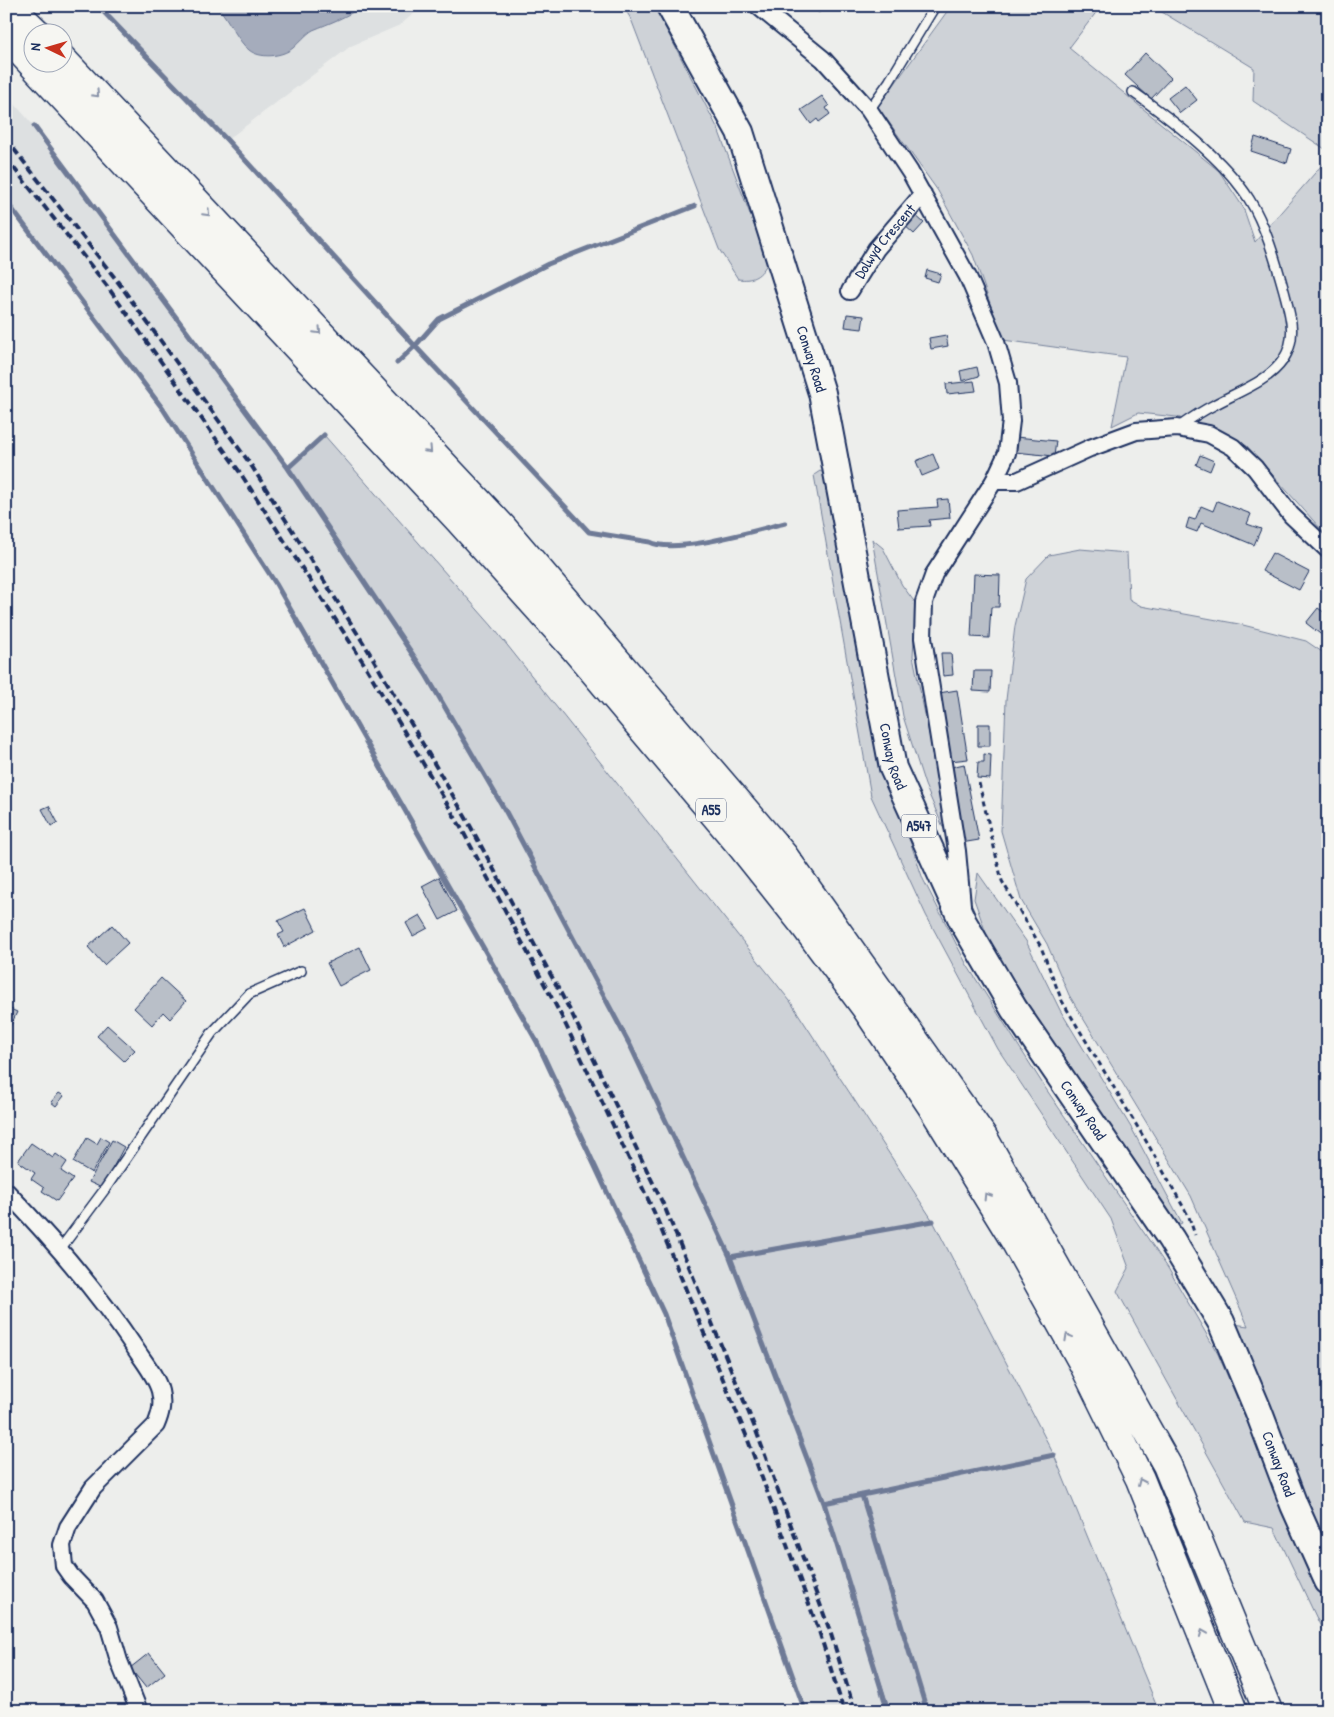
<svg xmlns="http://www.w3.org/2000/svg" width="1334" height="1717" font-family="'Patrick Hand',sans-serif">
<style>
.built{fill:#dde0e1}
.green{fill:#ced2d7;stroke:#74809a}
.water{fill:#a5acbc;stroke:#6e7a96}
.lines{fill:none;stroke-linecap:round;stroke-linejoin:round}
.stream{stroke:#6e7a96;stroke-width:5}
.building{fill:#b9bfc8;stroke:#1b2f5e}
.lane-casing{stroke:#1b2f5e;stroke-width:12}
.street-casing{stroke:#1b2f5e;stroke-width:20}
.primary-casing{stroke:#1b2f5e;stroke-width:30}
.highway-casing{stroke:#1b2f5e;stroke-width:31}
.path{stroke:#1b2f5e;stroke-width:3;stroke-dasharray:5 4;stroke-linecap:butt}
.lane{stroke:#f6f6f2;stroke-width:9}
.street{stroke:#f6f6f2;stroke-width:16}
.primary{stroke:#f6f6f2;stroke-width:26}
.highway{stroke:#f6f6f2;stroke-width:28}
.rail{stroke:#1b2f5e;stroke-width:4;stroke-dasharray:8 4;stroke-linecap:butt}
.oneway{stroke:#8892a8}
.labels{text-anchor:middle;stroke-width:4;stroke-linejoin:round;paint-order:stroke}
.shield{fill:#f6f6f2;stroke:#5d6b8a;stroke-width:1}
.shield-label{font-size:14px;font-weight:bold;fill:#1b2f5e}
.street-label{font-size:15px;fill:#1b2f5e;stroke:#f6f6f2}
</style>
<rect width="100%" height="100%" fill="#edeeec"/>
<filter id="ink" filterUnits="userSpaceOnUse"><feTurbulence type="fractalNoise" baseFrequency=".02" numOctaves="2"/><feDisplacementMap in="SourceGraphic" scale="10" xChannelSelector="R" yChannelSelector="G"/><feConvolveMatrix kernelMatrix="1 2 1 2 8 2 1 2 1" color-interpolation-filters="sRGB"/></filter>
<g filter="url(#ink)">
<path class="built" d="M98 6H423L400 25 351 46 227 140Z
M6 94 34 126 288 468 425 673 506 812 631 1047 730 1257 824 1503 888 1711H805L664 1314 537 1042 276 584 163 409 6 201Z"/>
<path class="green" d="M623 6H654L718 129 768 262C761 276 753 281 738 279L719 249 631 19Z
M951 6H1101L1069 48 1219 171 1243 207 1255 242 1328 158V537L1247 446 1218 431 1177 417 1138 413 1112 426 1126 357 1003 340 973 255 938 191 878 107Z
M1152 6H1328V151L1253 101 1254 68Z
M324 435 492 626 790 1001 933 1221 1054 1455 1159 1711H890L824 1503 730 1257 631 1047 506 812 425 673 288 468Z
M820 471 826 474 886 771 923 879 967 965 1046 1089 1168 1268 1218 1354 1328 1609V1642L1274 1528 1245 1522 1117 1291 1129 1268 1111 1219 998 1049 926 915 871 796 814 475Z
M872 539 883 548 902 585 916 604 913 656 941 792 946 834 925 785 903 716Z
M1080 549 1127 553 1129 599 1141 606 1239 624 1306 641 1328 656V1548L1268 1412 1234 1324 1248 1326 1191 1196 1069 995 1047 944 1021 900 1001 831 1006 700 1015 626 1026 579 1049 555Z
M978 873 1026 941 1060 1010 1132 1129 1182 1223 1175 1226 1034 1019 986 933 974 899Z"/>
<path class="water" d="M217 6H362C347 17 330 23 313 30 306 34 299 43 293 48 282 57 260 59 249 50 239 43 228 18 217 6Z"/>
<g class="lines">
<path class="stream" d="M98 6 227 140 415 346 397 363
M34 126 288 468 425 673 506 812 631 1047 730 1257 824 1503 888 1711
M6 201 163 409 276 584 537 1042 664 1314 805 1711
M695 206 548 264 439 319 415 346 589 532 650 542C675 555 756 530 785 523
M288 468 324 435
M730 1257 933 1221
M862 1495 927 1711
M824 1503 1054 1455"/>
</g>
<path class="building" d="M810 6H823L819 13Z
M1145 53 1171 78 1151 99 1125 75Z
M1185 85 1197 100 1180 113 1168 98Z
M822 96 829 106 826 108 830 114 819 122 817 119 811 124 801 110Z
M1255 137 1291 149 1287 163 1251 151Z
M913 213 924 223 914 234 903 224Z
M927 270 941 274 938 282 925 278Z
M847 314 864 316 862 329 845 327Z
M946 335 948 346 931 349 929 338Z
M977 367 979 376 962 381 960 371Z
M974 381 976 391 947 394 946 384Z
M1016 437 1056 441 1054 456 1015 452Z
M933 454 939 469 922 476 916 461Z
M1200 455 1214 461 1210 471 1196 465Z
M948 499 950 518 929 520 930 526 899 528 897 510 938 507 937 500Z
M1217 501 1251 514 1247 524 1261 529 1254 545 1201 523 1197 532 1186 528 1189 518 1195 520 1201 506 1213 511Z
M1272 553 1309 572 1299 590 1262 571Z
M974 574 1000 575 999 607H991L989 638 971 637Z
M1318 608 1328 615V640L1306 623Z
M941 653H951L953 675 943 676Z
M974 671H991L990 692 973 691Z
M957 690 968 759 950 761 939 693Z
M978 724H990V746H978Z
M984 754 991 755 990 779 977 778 978 762H984Z
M964 764 979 840 961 843 947 768Z
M49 806 58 823 51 826 42 809Z
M439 877 457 911 440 920 422 886Z
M305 908 316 930 284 947 278 935 284 932 278 921Z
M420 915 428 928 413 936 406 923Z
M112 925 128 943 104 965 88 947Z
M360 947 371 970 339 986 327 963Z
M161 978 186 1001 170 1019 163 1012 152 1025 134 1008Z
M6 1007 17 1012 10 1027 6 1025Z
M107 1025 135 1050 124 1061 97 1036Z
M59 1093 64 1096 56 1106 51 1102Z
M101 1137 109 1142 92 1173 73 1162 87 1138 97 1144Z
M112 1140 124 1147 102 1188 89 1182Z
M31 1143 53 1158 56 1154 67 1162 61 1171 73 1179 57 1201 42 1191 44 1188 31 1179 35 1173 18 1161Z
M149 1653 165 1673 146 1688 130 1668Z"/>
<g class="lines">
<defs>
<path id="lane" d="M1133 92C1171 119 1224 159 1249 199 1265 224 1276 262 1284 291 1290 314 1298 338 1283 360 1268 382 1237 392 1214 405 1202 411 1190 419 1179 427
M869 110 889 82 935 6
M61 1248 105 1189 212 1033 249 994 301 971"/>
<g id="street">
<path d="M758 6 823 59 869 110 910 172 968 277 996 342 1008 383 1011 421 1007 453 994 481 934 574 924 602 923 638 957 851 962 905"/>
<path id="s1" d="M850 291 876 249 923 194"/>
<path d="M994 481H1017L1090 448 1136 431 1177 428 1209 434 1233 447 1255 468 1291 515 1328 550"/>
<path d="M6 1191C53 1240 97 1291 135 1348 144 1362 156 1376 160 1391 163 1404 161 1413 156 1425L93 1488 68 1527 62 1545 64 1566 71 1576 95 1601 109 1627 119 1661 139 1711"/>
</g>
<g id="primary">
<path id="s2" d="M670 6 740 132 822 393 893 768 963 922 1014 1009 1171 1239 1221 1322 1258 1410 1294 1505 1328 1581"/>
</g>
<path id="highway" d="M9 6 36 32
M6 36 458 519 575 649 743 848 802 922 866 1008 931 1105 1015 1241 1083 1363 1140 1479 1233 1711
M62 59 502 527 783 855 983 1137 1167 1465 1268 1711"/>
</defs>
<use href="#lane" class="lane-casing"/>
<use href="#street" class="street-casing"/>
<use href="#primary" class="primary-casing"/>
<use href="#highway" class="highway-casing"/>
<path class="path" d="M979 783 1002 881 1041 947 1062 1001 1149 1146 1189 1217 1195 1235"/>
<use href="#lane" class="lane"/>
<use href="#street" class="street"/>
<use href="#primary" class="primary"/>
<use href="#highway" class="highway"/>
<path class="rail" d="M6 139 115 278 251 465 371 655 466 818 572 1014 665 1208 755 1428 830 1631 855 1711
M6 158 107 286 239 471 363 662 459 824 562 1017 654 1212 746 1435 819 1631 844 1711"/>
</g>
<defs><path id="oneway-chevron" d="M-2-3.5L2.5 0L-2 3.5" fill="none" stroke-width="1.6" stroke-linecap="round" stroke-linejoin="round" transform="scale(1.25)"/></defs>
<g class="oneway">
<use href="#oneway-chevron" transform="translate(96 94) rotate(47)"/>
<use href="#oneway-chevron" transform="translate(207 213) rotate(47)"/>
<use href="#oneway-chevron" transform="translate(318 331) rotate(47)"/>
<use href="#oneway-chevron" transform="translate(429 450) rotate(47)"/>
<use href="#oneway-chevron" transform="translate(987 1196) rotate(-122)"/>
<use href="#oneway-chevron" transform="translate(1068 1337) rotate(-119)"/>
<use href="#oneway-chevron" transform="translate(1141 1482) rotate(-114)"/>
<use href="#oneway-chevron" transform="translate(1203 1633) rotate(-112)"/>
</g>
</g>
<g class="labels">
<g class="shield">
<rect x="696" y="798.5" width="30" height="23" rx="4"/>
<rect x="901.5" y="814.5" width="35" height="23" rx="4"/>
</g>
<g class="shield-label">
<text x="711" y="815">A55</text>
<text x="919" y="831">A547</text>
</g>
<g class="street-label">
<text dy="5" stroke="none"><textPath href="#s1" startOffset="61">Dolwyd Crescent</textPath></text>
<text dy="5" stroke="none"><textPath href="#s2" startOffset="382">Conway Road</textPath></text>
<text dy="5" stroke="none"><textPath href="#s2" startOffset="788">Conway Road</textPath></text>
<text dy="5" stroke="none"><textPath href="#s2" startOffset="1192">Conway Road</textPath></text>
<text dy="5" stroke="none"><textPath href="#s2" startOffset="1598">Conway Road</textPath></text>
</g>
</g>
<rect width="1334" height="1717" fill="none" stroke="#f6f6f2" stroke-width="25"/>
<rect x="12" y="12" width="1309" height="1692" fill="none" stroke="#1b2f5e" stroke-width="2" filter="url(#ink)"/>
<g transform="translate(48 48) rotate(275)"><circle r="24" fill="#f6f6f2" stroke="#9ea6b7"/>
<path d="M0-4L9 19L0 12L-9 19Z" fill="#c8321e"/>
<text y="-8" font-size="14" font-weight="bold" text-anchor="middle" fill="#1b2f5e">N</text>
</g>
</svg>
